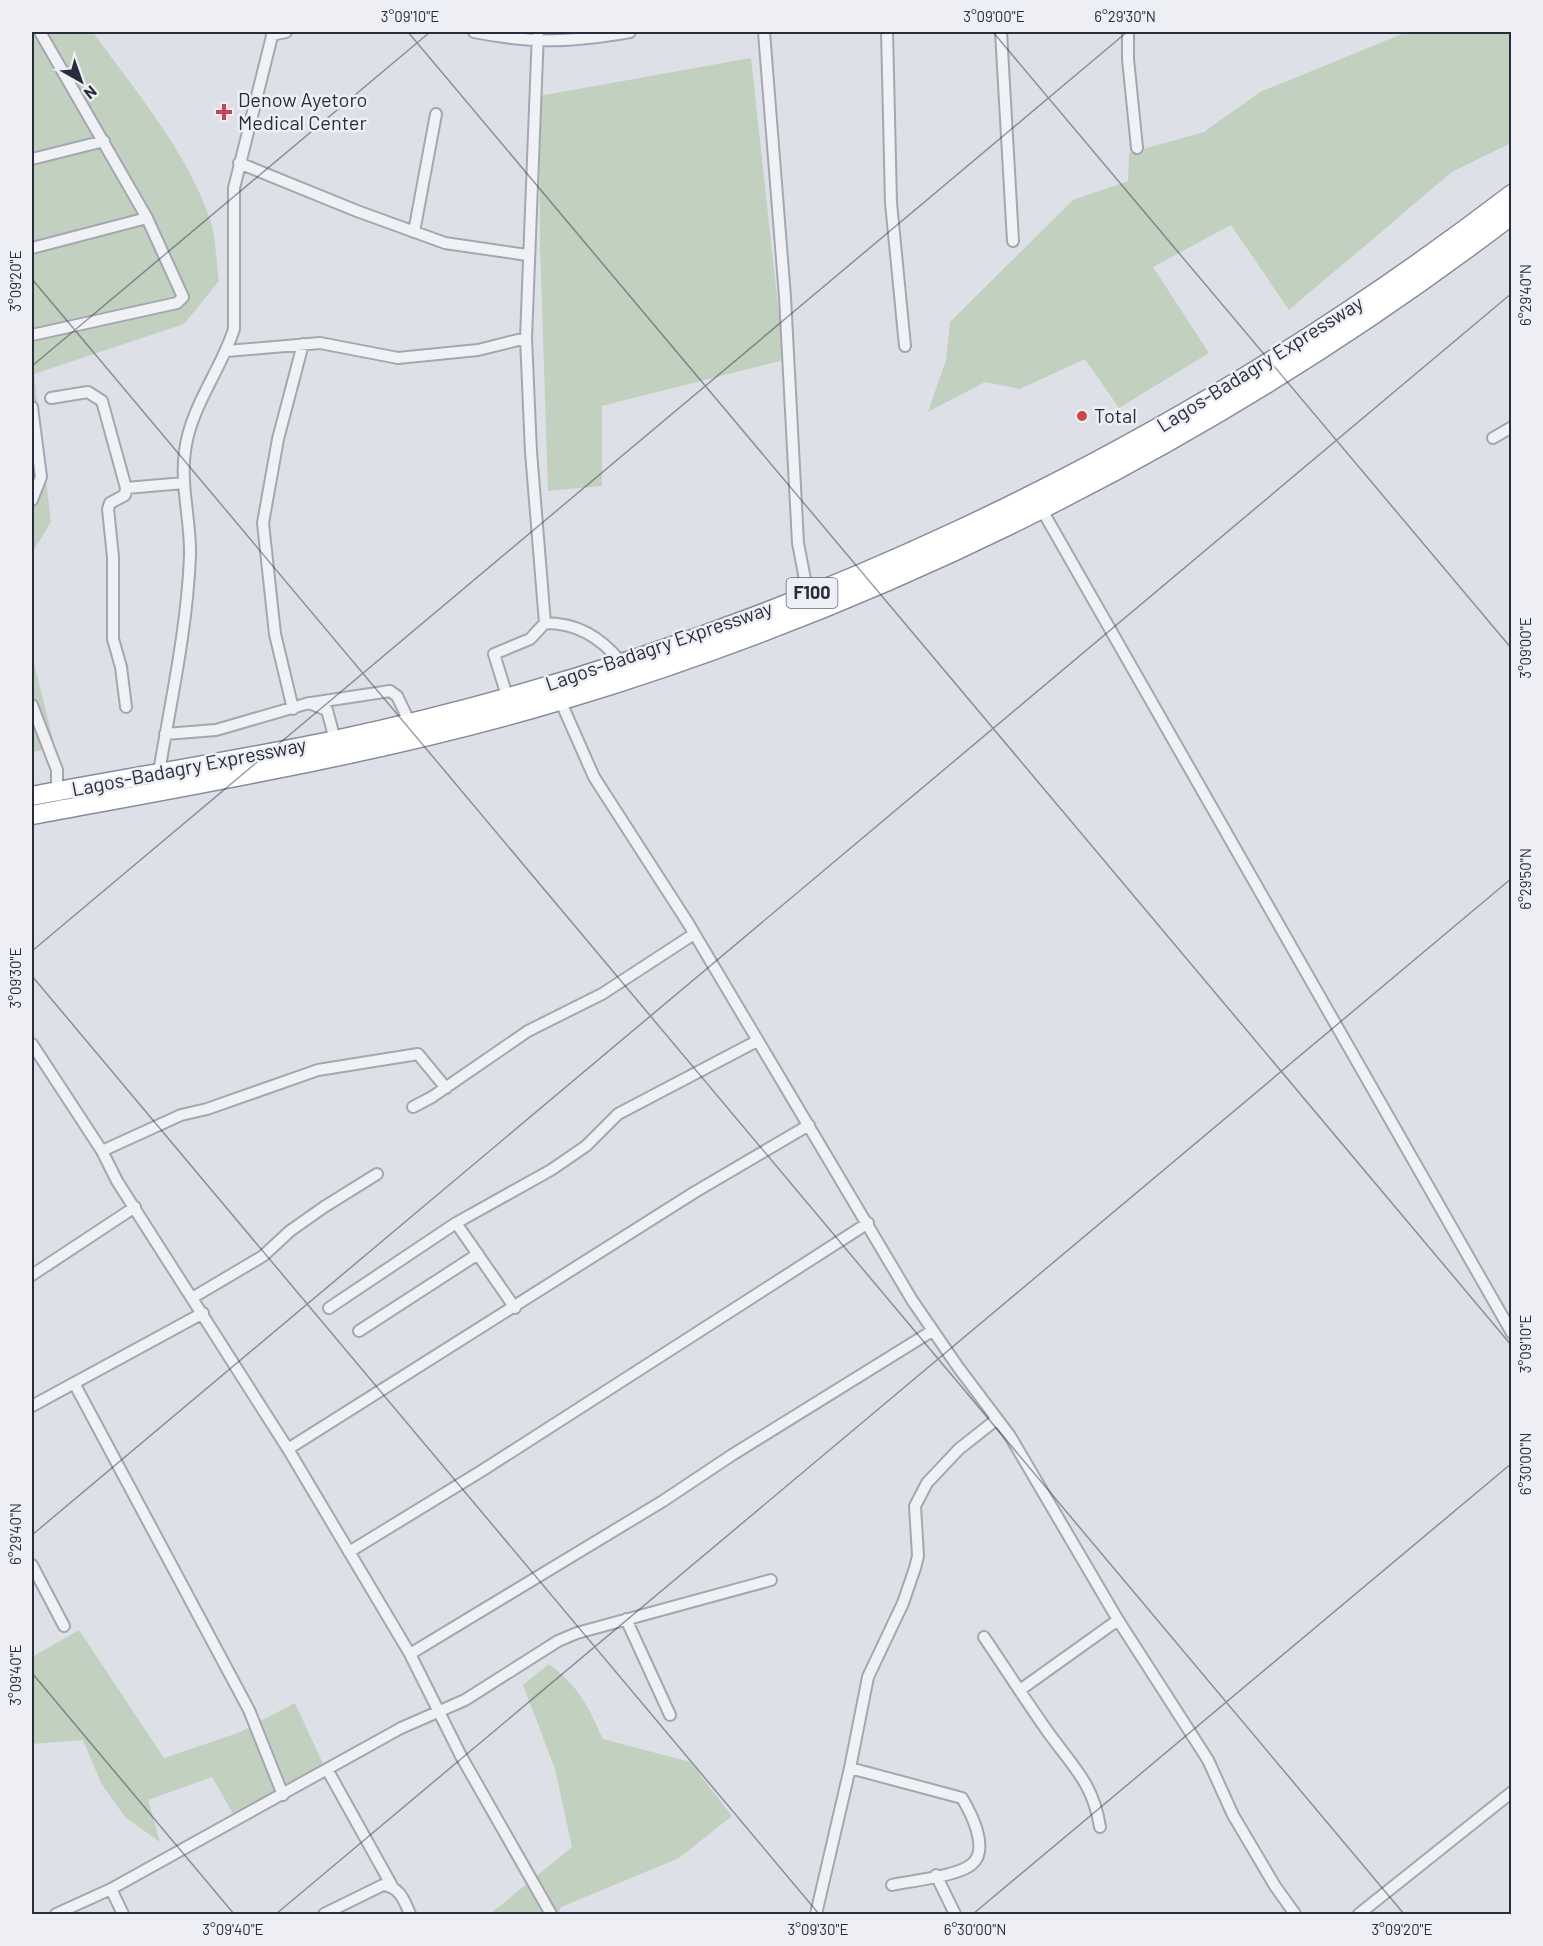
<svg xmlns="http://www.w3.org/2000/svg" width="1543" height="1946" font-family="Barlow,sans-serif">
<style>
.green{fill:#c2d0bf}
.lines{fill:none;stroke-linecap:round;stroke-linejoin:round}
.minor-casing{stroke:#a4a7b1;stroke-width:14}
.trunk-casing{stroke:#868c9d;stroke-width:21}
.minor{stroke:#f0f1f5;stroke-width:10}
.trunk{stroke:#fff;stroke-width:18}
.ticks{fill:none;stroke:#282d3d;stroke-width:1.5;stroke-opacity:0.45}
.poi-dot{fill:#c7474e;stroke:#edeff4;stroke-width:2}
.labels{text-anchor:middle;stroke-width:5;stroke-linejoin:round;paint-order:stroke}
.shield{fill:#edeff4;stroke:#636774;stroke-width:1.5}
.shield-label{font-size:18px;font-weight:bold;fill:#282d3d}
.poi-label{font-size:20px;fill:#282d3d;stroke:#edeff4;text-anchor:start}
.street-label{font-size:20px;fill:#282d3d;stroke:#edeff4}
.neatline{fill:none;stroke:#282d3d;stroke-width:2}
.ticks-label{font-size:15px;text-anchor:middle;fill:#282d3d}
</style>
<rect width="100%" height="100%" fill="#dee0e7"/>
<path class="green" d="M32 32H93C135 91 188 152 211 222 216 240 216 262 219 281L184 324 34 374 51 522 32 553Z
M1407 32H1511V143L1452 172 1289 310 1231 225 1153 267 1209 353 1119 408 1085 359 1020 389 985 382 928 412 946 360 950 322 1073 200 1128 181 1129 153 1204 132 1260 92Z
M751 58 784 360 602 406V486L548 491 540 245 539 96Z
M32 655 55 748 32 752Z
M79 1630 164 1758 238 1733 295 1703 324 1766 235 1817 212 1777 148 1800 160 1842 125 1817 101 1783 83 1740 32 1744V1657Z
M549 1664C580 1688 587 1704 603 1739L690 1762 732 1816 679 1858 561 1907 558 1914H490L572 1847 555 1769 523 1685Z"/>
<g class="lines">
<defs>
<path id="minor" d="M474 32C533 44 572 42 630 32
M764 32 785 297 798 543 808 595
M887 32 891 203 905 346
M1001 32 1013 241
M1128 32V59L1137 148
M272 35 286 32
M32 159 104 141
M239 163 357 211 445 243 527 255
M414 232 436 114
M32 248 147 218
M32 335 177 303 183 297 147 218 40 32
M227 351 320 343 398 358 478 350 526 338
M51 398 88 392 102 401 126 488 125 495 110 503 108 509 113 557V639L121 667 126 707
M32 407 41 477 32 500
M1493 438 1512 427
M126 488 184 483
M1042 510 1512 1333
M545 623C577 623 600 637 620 661
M507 696 494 654 530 639 545 623 531 452 526 338 538 32
M560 700 594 777 688 923 912 1300 958 1367 1010 1436 1118 1620 1208 1760 1233 1815 1275 1886 1295 1914
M311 703 390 691 397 696 409 721
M32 705 57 770V791
M293 709 275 634 263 523 278 439 303 344
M165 734 216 730 309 703 327 710 335 740
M159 772C171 700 187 629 190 556 191 521 180 486 185 451 190 408 221 370 234 329V188L273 32
M32 1044 102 1151 117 1181 288 1449 410 1654 461 1756 551 1914
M413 1107 432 1097 528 1031 602 994 694 934
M102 1151 181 1115 207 1109 318 1070 418 1054 446 1088
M32 1275 135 1207
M192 1298 263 1256 290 1231 324 1207 377 1174
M329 1308 456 1223
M515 1308 456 1223 551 1170 586 1146 618 1114 757 1041
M359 1331 478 1254
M74 1383 249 1710 283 1795
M32 1406 203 1313
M288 1449 695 1192 809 1125
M349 1552 483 1470 868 1223
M32 1565 64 1626
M626 1619 670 1715
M984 1637C1005 1668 1026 1701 1048 1732 1073 1767 1093 1783 1100 1827
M410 1654 663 1501 732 1455 932 1331
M1020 1690 1118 1620
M850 1768 962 1798C971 1813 989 1848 973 1863 961 1876 910 1881 892 1885
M328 1771 392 1886
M936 1875 955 1914
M111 1889 123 1914
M56 1914 111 1889 401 1728 465 1700 558 1641 577 1633 771 1580
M324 1914 383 1885C400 1887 404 1900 410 1914
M816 1914 850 1768 868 1677 903 1603 915 1568 918 1556 915 1506 927 1483 959 1449 997 1419
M1359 1914 1512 1792"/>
<path id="trunk" d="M32 796C132 777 235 761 335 740 762 649 1166 459 1512 194
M32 815C209 782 389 752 563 700 905 597 1228 432 1512 215"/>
</defs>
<use href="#minor" class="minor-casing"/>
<use href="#trunk" class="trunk-casing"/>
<use href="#minor" class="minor"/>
<use href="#trunk" class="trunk"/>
</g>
<path class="ticks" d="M408 32 1512 1346M993 32 1512 649M32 279 1404 1914M32 366 430 32M32 951 1127 32M32 976 819 1914M32 1535 1512 293M32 1673 234 1914M276 1914 1512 878M973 1914 1512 1463"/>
<g class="poi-dot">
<path d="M221 103h6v6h6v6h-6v6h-6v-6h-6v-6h6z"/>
<circle cx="1082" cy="416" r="6"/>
</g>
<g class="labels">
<rect class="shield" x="786.5" y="578" width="51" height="30" rx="4.5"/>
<g class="shield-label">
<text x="812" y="599">F100</text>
</g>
<g class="poi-label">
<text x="238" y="107">Denow Ayetoro<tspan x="238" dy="23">Medical Center</tspan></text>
<text x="1094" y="423">Total</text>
</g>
<g class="street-label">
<text transform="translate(1260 364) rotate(-32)" y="7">Lagos-Badagry Expressway</text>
<text transform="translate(659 646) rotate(-19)" y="7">Lagos-Badagry Expressway</text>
<text transform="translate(189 767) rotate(-11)" y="7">Lagos-Badagry Expressway</text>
</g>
</g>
<rect width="1543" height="1946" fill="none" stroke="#edeff4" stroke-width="66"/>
<g transform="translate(81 81) rotate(140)" stroke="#edeff4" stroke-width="4.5" paint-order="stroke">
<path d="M0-4.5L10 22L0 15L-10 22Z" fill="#282d3d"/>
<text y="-9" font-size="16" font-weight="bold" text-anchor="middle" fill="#282d3d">N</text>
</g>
<rect x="33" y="33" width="1477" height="1880" class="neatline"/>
<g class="ticks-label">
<text x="410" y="22">3°09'10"E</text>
<text x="994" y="22">3°09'00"E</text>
<text x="1125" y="22">6°29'30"N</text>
<text transform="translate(16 281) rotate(-90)" y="5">3°09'20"E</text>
<text transform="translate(1526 295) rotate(-90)" y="5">6°29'40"N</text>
<text transform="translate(1526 648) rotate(-90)" y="5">3°09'00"E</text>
<text transform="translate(1526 879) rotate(-90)" y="5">6°29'50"N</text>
<text transform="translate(16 978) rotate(-90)" y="5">3°09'30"E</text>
<text transform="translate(1526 1344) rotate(-90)" y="5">3°09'10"E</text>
<text transform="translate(1526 1464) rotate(-90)" y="5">6°30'00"N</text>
<text transform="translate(16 1534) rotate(-90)" y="5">6°29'40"N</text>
<text transform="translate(16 1675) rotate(-90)" y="5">3°09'40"E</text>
<text x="233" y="1935">3°09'40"E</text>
<text x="818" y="1935">3°09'30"E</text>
<text x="975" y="1935">6°30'00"N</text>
<text x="1402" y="1935">3°09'20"E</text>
</g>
</svg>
